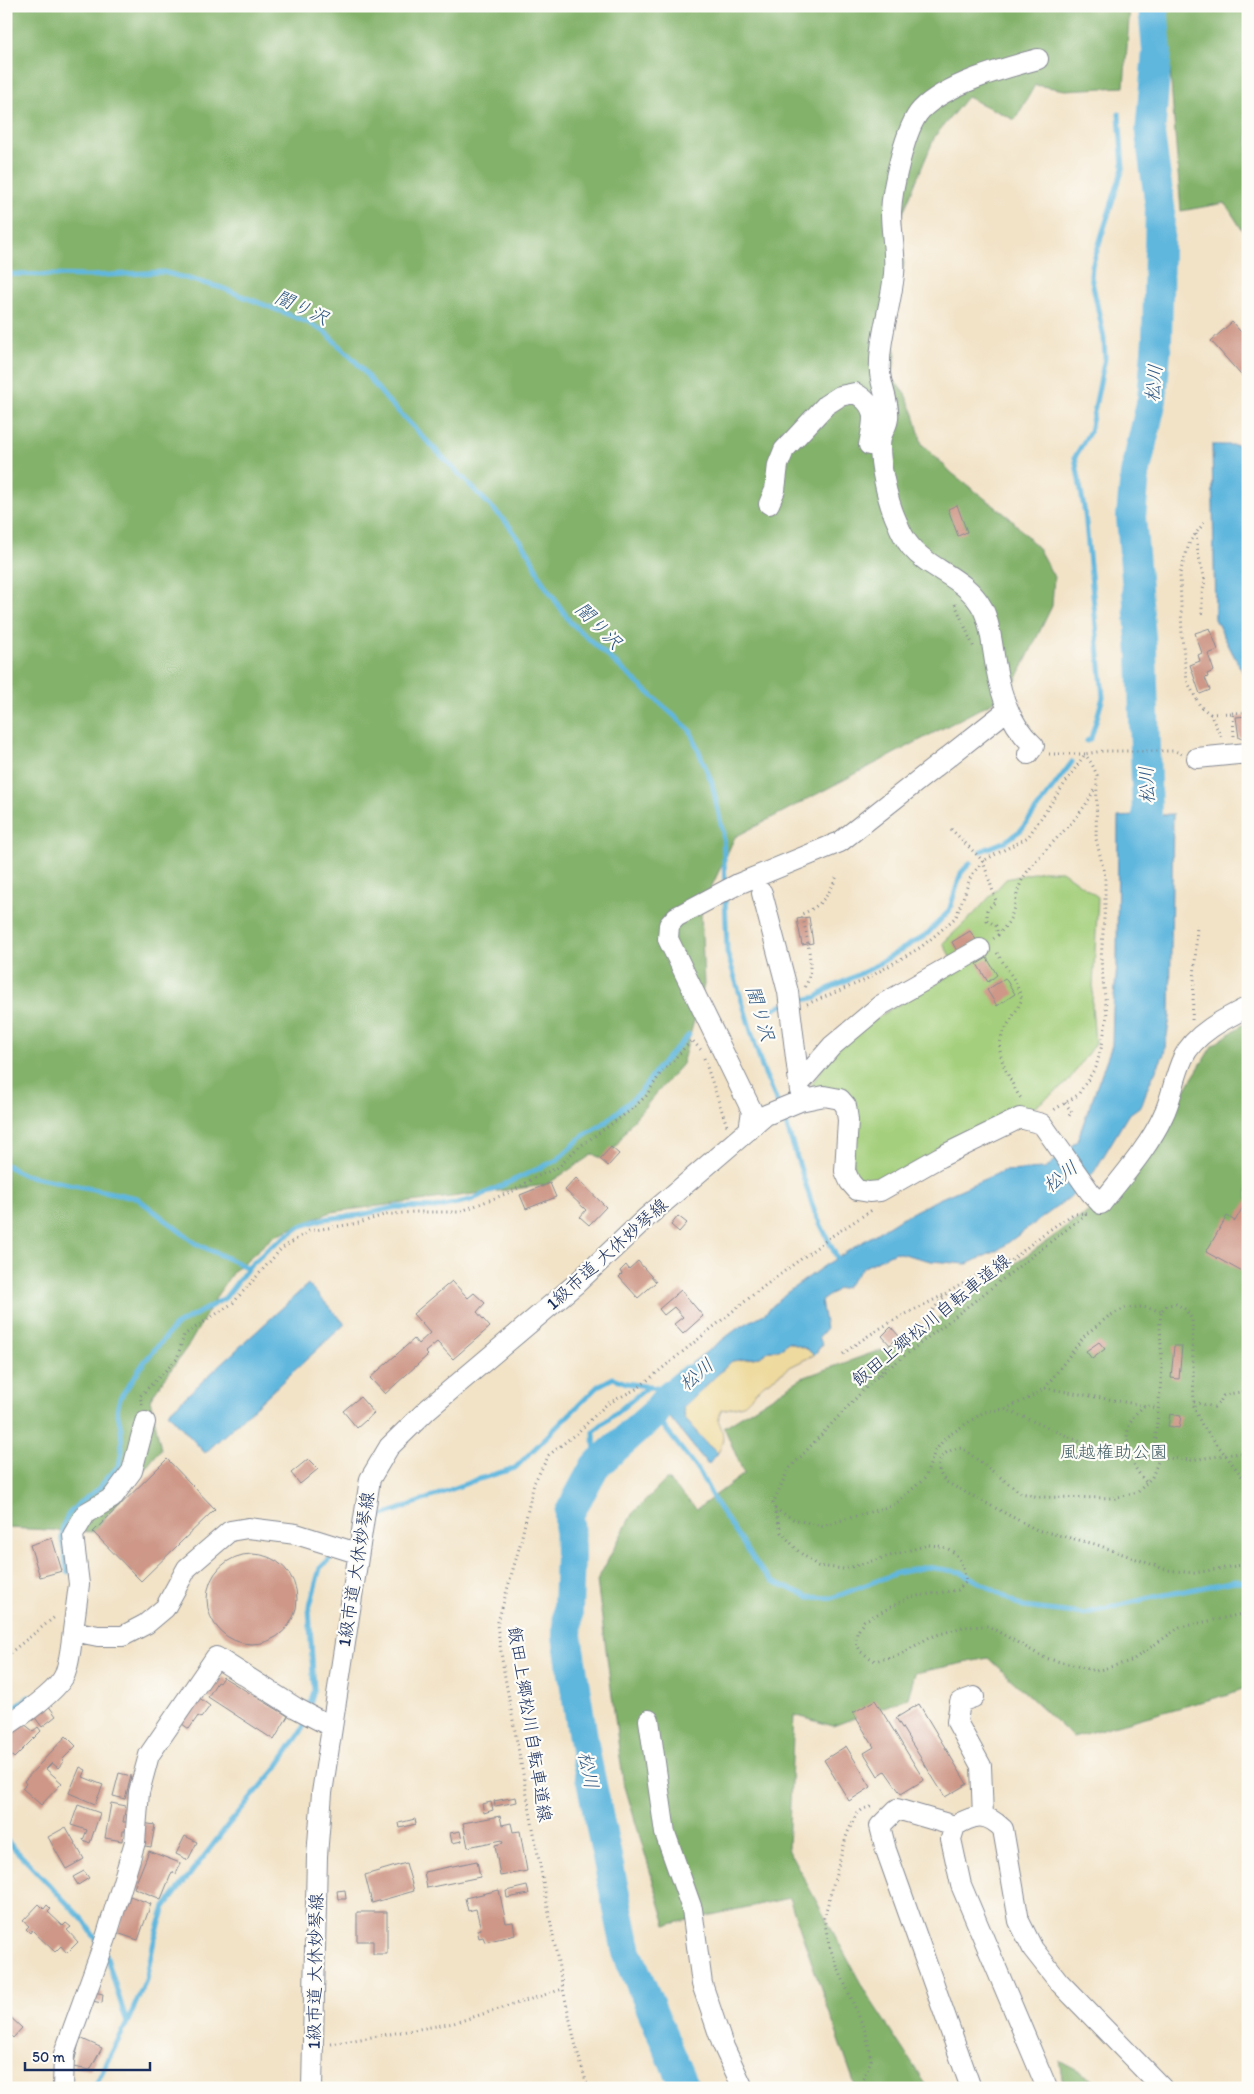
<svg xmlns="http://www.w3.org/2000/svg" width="1254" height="2094" font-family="Itim,'Klee One',sans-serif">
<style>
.green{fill:#a4cf7b;stroke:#607f6c}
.forest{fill:#83b26b;stroke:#4f7064}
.sand{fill:#eeda9e;stroke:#84847e}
.water{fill:#61b7de;stroke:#3e739e}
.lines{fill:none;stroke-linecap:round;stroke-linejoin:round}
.stream{stroke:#61b7de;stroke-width:5}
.river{stroke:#61b7de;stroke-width:30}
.building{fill:#ce9787}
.minor-casing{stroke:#868992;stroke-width:22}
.path{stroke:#868992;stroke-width:3;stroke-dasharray:1 4;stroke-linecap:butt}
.minor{stroke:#fff;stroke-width:20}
.labels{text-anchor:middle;stroke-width:4.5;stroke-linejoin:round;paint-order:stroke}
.street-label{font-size:18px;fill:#1b2f5e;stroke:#fdfcf7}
.park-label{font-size:18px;fill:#445f67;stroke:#fdfcf7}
.water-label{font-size:19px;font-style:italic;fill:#305884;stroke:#fdfcf7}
</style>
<rect width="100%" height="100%" fill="#fdfcf7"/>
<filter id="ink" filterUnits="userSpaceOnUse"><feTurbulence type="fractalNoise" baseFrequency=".02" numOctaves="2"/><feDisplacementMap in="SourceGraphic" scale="10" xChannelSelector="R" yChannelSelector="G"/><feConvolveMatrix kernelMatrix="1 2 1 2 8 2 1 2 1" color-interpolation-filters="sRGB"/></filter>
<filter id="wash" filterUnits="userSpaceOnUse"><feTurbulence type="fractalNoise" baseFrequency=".0096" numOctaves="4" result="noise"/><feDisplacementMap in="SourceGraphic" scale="20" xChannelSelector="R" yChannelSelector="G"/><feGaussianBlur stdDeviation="1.12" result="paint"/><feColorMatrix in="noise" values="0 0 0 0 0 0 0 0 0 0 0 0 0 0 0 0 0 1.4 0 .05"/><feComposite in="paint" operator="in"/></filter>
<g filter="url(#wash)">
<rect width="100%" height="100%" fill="#f2e3c7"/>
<path class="green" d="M1042 871H1062L1098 897 1092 1005 1095 1043 1067 1083 1020 1118 857 1190 846 1106 800 1101 837 1048 884 1013 958 971 943 943 974 914 1006 879Z"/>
<path class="forest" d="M6 6H1130L1124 87 1065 90 1035 85 1015 120 967 97 935 136 900 220 904 264 890 331 896 355 892 378 905 394 914 414 922 444 953 474 1010 518 1038 548 1054 577 1052 606 1010 693 735 837 701 909 704 985 682 1064 630 1124 606 1162 593 1154 546 1185 331 1212 274 1236 233 1272 218 1294 190 1343 150 1399 161 1449 93 1532 6 1528Z
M1165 6H1248V239L1225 203 1181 211Z
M1248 1021V1687L1226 1695 1073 1737 988 1658 915 1673 908 1698 833 1726 794 1715 788 1849 866 1993 928 2088H856L789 1898 666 1925 623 1780 597 1581 632 1514 667 1479 697 1509 744 1474 724 1427 802 1378 869 1354 901 1345 1134 1179 1190 1082 1212 1046Z
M1059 2061 1110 2088H1064Z"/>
<path class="sand" d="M788 1342 807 1349 814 1355 790 1367 764 1384 743 1405 722 1410 718 1420C724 1433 725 1440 718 1453L708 1445 685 1419 683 1407 732 1361 760 1357 770 1350H779Z"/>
<path class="water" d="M1212 445H1248V683L1215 619Z
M1173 814 1170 1017 1164 1054 1148 1086 1142 1105 1128 1115 1094 1172 1069 1198 998 1250 967 1264 931 1261 895 1252 862 1268 846 1287 838 1289 821 1301 826 1329 819 1337 823 1344 814 1355 807 1349 788 1342 779 1350H770L760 1357 732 1361 683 1407 685 1419 708 1445 718 1453 708 1465 655 1399 677 1374 738 1328 764 1314 785 1294 824 1266 901 1218 939 1199 1003 1171 1045 1169 1077 1141 1112 1045 1113 1008 1117 966 1118 817Z
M308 1284 345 1324 205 1453 168 1413Z"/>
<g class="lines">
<path class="stream" d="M6 274 90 276 163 272 222 288 307 322 325 332 357 363 387 400 507 523 529 553 542 581 571 623 690 730 712 783 723 833 725 885
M1087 741 1091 738 1103 697 1085 514 1075 457 1090 431 1105 358 1104 338 1091 276 1092 266 1123 168 1119 114
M981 851 1006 841 1021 830 1072 762
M725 896 727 952 762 1067 778 1104
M794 1002 817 997 828 989 870 969 927 934 949 911 961 873 970 863
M764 1012 784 1005
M782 1112 815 1213 839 1262
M6 1165 24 1175 137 1198 195 1243 248 1268
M654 1414 700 1473 715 1502 761 1570 773 1581 809 1597 832 1598 897 1573 926 1567 961 1572 1023 1607 1083 1614 1154 1597 1235 1581 1248 1582
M595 1466 594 1431 649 1386
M369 1521 473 1481 515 1468 598 1386 613 1378 626 1383 656 1388 664 1397
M68 1572 62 1540 63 1525 68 1515 79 1503 98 1489 119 1465 122 1451 121 1428 117 1410 120 1398 145 1361 175 1326 225 1298 248 1268 269 1248 301 1226 323 1219 360 1215 397 1207 435 1208 471 1200 557 1160 582 1137 602 1125 640 1093 657 1069 689 1035
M308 1711 314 1691 309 1609 320 1568 338 1551
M6 1713 29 1697
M6 1840 84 1921 99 1944
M106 1955 127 2023
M94 2088 127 2023 146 1980 154 1941 165 1907 228 1825 275 1770 302 1730 306 1719"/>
<path class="river" d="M1146 857 1147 815 1142 651 1131 517 1135 474 1152 399 1157 339 1160 207 1150 134 1157 51 1153 6
M685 2088 627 1952 586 1757 567 1636 570 1556 569 1514 595 1466 654 1414 666 1399 691 1379"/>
</g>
<g id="blocks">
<path class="building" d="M1232 322 1248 340V383L1211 341Z
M957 505 967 532 958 536 948 509Z
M1210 628 1218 650 1208 654 1214 671 1207 674 1208 677 1205 678 1210 690 1200 694 1190 665 1200 661 1198 655 1202 653 1195 633Z
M1248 716V737L1239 738 1236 717Z
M809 917 813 943 802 945 797 919Z
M970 931 977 941 958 953 952 942Z
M987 958 997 975 988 982 977 964Z
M1005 978 1015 994 997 1006 987 990Z
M611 1147 619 1154 608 1166 600 1159Z
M576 1178 606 1207 589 1225 580 1217 586 1210 565 1190Z
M550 1183 556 1197 526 1209 520 1195Z
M1248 1198V1270L1246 1274 1206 1252 1227 1216 1235 1221Z
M678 1216 687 1223 679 1232 671 1225Z
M638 1261 656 1282 638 1298 619 1277 622 1274 620 1271 626 1265 629 1269Z
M452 1281 468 1298 474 1293 485 1303 477 1312 490 1327 453 1359 437 1342 425 1352 428 1355 385 1394 370 1378 414 1339 418 1344 430 1333 413 1314Z
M681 1290 703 1316 683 1334 674 1324 683 1317 674 1307 664 1315 659 1309Z
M891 1327 899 1336 890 1345 882 1336Z
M1099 1342 1105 1349 1092 1359 1086 1351Z
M1174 1346H1182L1179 1379 1171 1378Z
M360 1397 374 1413 357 1428 343 1411Z
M1170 1414 1181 1416 1179 1428 1168 1426Z
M167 1459 215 1509 141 1581 93 1532Z
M308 1459 318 1469 300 1484 291 1473Z
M52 1538 62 1571 40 1577 30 1545Z
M207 1599a45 45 0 1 1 90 0a45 45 0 1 1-90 0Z
M223 1677 288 1716 274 1740 208 1697 217 1682 219 1683Z
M197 1696 210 1706 201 1718 198 1716 189 1729 178 1721Z
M875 1700 924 1780 901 1794 885 1771 878 1776 864 1753 874 1747 853 1713Z
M919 1704 967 1784 945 1797 896 1718Z
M48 1705 56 1716 42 1727 33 1715Z
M23 1723 33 1731 38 1727 41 1731 14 1758 7 1750 11 1746 6 1739Z
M66 1736 76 1746 62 1760 64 1761 58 1768 52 1763 46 1769 62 1783 41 1805 22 1788 26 1784 24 1781Z
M846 1746 871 1787 849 1801 824 1760Z
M80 1767 86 1770 83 1777 103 1785 95 1804 69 1793Z
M119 1773 131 1776 125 1799 113 1796Z
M516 1797 517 1802 495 1806 494 1801Z
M491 1802 493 1810 484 1813 482 1804Z
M111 1803 126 1806 123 1822H128L127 1831H123L122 1841 105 1838Z
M78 1805 100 1813 90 1843 83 1840 87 1830 71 1825Z
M500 1816 502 1825 511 1823 513 1832 520 1831 527 1871 500 1876 495 1845 503 1843 502 1840 468 1847 463 1823Z
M415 1819 416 1824 400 1828 399 1823Z
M142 1823 155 1825 151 1847 139 1845Z
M66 1827 84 1859 66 1869 48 1837Z
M460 1831 462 1841 452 1843 450 1833Z
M185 1836 197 1842 188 1860 176 1854Z
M149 1851 180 1863 176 1874 172 1872 161 1899 134 1888Z
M477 1861 480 1877 427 1888 424 1872Z
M406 1863 414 1891 372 1903 365 1875Z
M84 1871 89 1878 78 1885 73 1877Z
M527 1886 529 1894 507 1898 506 1891Z
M345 1890 346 1899H338L337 1891Z
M499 1890 506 1923 513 1922 515 1935 485 1942 483 1937 479 1938 477 1930 481 1929 476 1909 468 1911 465 1898Z
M130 1896 151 1904 138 1940 117 1933Z
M39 1904 44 1909 47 1905 51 1909 48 1912 63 1926 66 1923 71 1927 67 1930 78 1942 67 1953 61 1946 55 1952 32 1930 30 1933 26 1929 29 1926 23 1921Z
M357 1912H387V1954H373V1941H357Z
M94 1992 103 1994 102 2003 92 2001Z
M6 2013 22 2028 13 2038 9 2034 6 2038Z
M80 2038 102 2048 90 2070 73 2067Z"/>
</g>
</g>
<g filter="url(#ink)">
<use href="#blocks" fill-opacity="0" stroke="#868992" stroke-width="1"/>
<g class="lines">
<defs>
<path id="minor" d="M769 504 775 490 778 465 784 450 826 405 840 396 855 393C880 407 873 422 869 445
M1028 754 1034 746C1006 721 998 685 993 649 991 636 989 621 983 609 966 577 931 571 911 547 906 541 900 530 897 522 888 503 877 458 881 437 883 431 888 424 888 418 890 405 881 386 880 373 878 340 891 307 894 274 896 254 891 233 891 212 892 189 905 127 921 110 946 84 1004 68 1038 59
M1197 758 1248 753
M762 893 788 992 800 1091
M800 1083 832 1046 881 1005 980 949
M749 1130 752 1111 668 939 669 925 676 917 738 884 840 842 1000 716 1009 713
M73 1631 79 1584 73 1535 86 1513 112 1498 132 1471 145 1422
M974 1697 960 1702 957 1722 981 1766 983 1816
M649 1720 665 1833 692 1909 702 1984 722 2043 743 2088
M6 1726C21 1716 59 1690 65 1674 70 1661 71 1645 73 1631L98 1636H123L146 1624 165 1608 187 1568 230 1531 248 1528 296 1534 357 1553
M955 1826 897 1809 880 1826 886 1850 971 2088
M63 2088 64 2054 106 1938 135 1842 139 1792 149 1755 216 1657 296 1708 332 1727
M312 2088 317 1856 322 1793 370 1479 389 1447 428 1409 577 1283 647 1217 766 1115 800 1101 824 1096 840 1099 846 1106 848 1120 845 1171 850 1182 857 1190 869 1192 880 1191 940 1157 1020 1118 1042 1124 1090 1192 1101 1204C1122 1177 1149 1147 1163 1116 1172 1098 1174 1077 1183 1058 1194 1034 1224 1019 1248 1007
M1047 2088 961 1885 951 1839 955 1826C975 1814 986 1812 1003 1829L1019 1921 1033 1949 1059 1982 1162 2088"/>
</defs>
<use href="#minor" class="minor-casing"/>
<path class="path" d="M1204 523 1190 541 1180 573 1182 637 1187 681 1200 706 1210 714 1222 738
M1196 534 1198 553 1205 581 1202 594V615
M955 604 974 648
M1232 713 1248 712
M1210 714 1233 713 1234 737
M1049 754H1085L1092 764 1097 775 1096 839 1105 876V905L1101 960 1107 1016 1102 1045 1096 1067 1078 1095 1052 1111
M951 829 983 861 996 901 987 910V920L996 926 998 935 993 939
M998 935C1002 930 1007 925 1010 919 1016 906 1016 888 1025 875 1046 844 1079 823 1095 788
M997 953 1015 981 1022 999C1006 1034 989 1037 1009 1077 1013 1084 1017 1095 1023 1100
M805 987C816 969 806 934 802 914 821 906 829 895 837 876
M807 1004 863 981 921 947 938 933 956 917 971 876 983 861 1028 837 1085 754 1103 751H1175L1182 754
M1192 1020 1197 925
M704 1058 727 1126
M1065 1103 1072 1112 1068 1117
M1086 1214 872 1381 788 1470 773 1503 781 1532 799 1552 818 1566 844 1569 928 1545C955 1546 962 1557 966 1582L958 1590 910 1597 864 1621 857 1633 856 1643 861 1652 875 1661 899 1655 930 1637 963 1627 988 1626 1045 1658 1096 1671 1131 1661 1180 1627 1248 1613
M843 1354C874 1329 909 1312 944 1295
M878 1375 947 1293 991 1267 1011 1261 1042 1235 1073 1214 1087 1213
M1045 1388 1158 1408
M1194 1402 1214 1407 1220 1402 1223 1396C1232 1392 1239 1394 1248 1389
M142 1405 140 1396 177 1359 184 1335 233 1303 281 1249 309 1231 359 1223 384 1215 413 1212H459L513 1191 534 1178 559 1167 576 1149 631 1110 646 1096 660 1074 692 1040 701 1050
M1144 1406C1140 1410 1133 1415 1131 1421 1121 1442 1131 1467 1147 1483
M1005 1409 1029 1398 1045 1388 1085 1335 1109 1316 1125 1308 1142 1307 1161 1311
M1248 1484 1202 1425 1194 1409 1192 1319 1185 1309 1176 1304 1167 1305 1161 1311 1160 1324 1162 1370 1155 1442 1159 1459 1152 1477 1138 1492 1115 1498 1039 1497 1021 1493 962 1448C941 1449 931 1466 946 1482L1037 1530 1095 1544 1167 1570 1194 1573 1248 1564
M775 1509 793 1519 822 1526 894 1505 925 1478 935 1451 946 1437 984 1412 1005 1409 1106 1453 1191 1460 1248 1452
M6 1656 56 1616
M331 2044 454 2023 563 1989
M588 2088 576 2047 563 1989 504 1672 497 1625 520 1545 534 1483 549 1455 578 1432 607 1404 638 1388 759 1290 832 1236 872 1210
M860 2088 871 2060 866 2033 837 1966 829 1945 824 1918 847 1834 856 1815 863 1809 874 1806"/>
<use href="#minor" class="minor"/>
</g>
</g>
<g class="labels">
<g class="street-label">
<text transform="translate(607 1254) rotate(-42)" y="6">1級市道 大休妙琴線</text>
<text transform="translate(931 1320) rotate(-39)" y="6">飯田上郷松川自転車道線</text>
<text transform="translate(356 1569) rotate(-81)" y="6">1級市道 大休妙琴線</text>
<text transform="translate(530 1724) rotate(81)" y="6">飯田上郷松川自転車道線</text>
<text transform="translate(315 1971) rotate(-89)" y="6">1級市道 大休妙琴線</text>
</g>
<g class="park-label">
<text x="1114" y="1458">風越権助公園</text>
</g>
<g class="water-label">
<text transform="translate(302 307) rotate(25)" y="7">闇り沢</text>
<text transform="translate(1153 383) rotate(-84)" y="7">松川</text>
<text transform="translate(599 625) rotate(45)" y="7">闇り沢</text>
<text transform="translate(1146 785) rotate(-92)" y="7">松川</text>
<text transform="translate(761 1013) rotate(73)" y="7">闇り沢</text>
<text transform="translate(1060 1176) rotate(-38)" y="7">松川</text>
<text transform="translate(696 1374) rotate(-40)" y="7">松川</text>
<text transform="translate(589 1770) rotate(79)" y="7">松川</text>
</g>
</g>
<rect width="1254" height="2094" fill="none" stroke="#fdfcf7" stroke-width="25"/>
<path d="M25 2062v8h125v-8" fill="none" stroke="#1b2f5e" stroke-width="2.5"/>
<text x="32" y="2062" font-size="15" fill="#1b2f5e" stroke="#fdfcf7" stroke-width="4" paint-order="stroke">50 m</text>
</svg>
